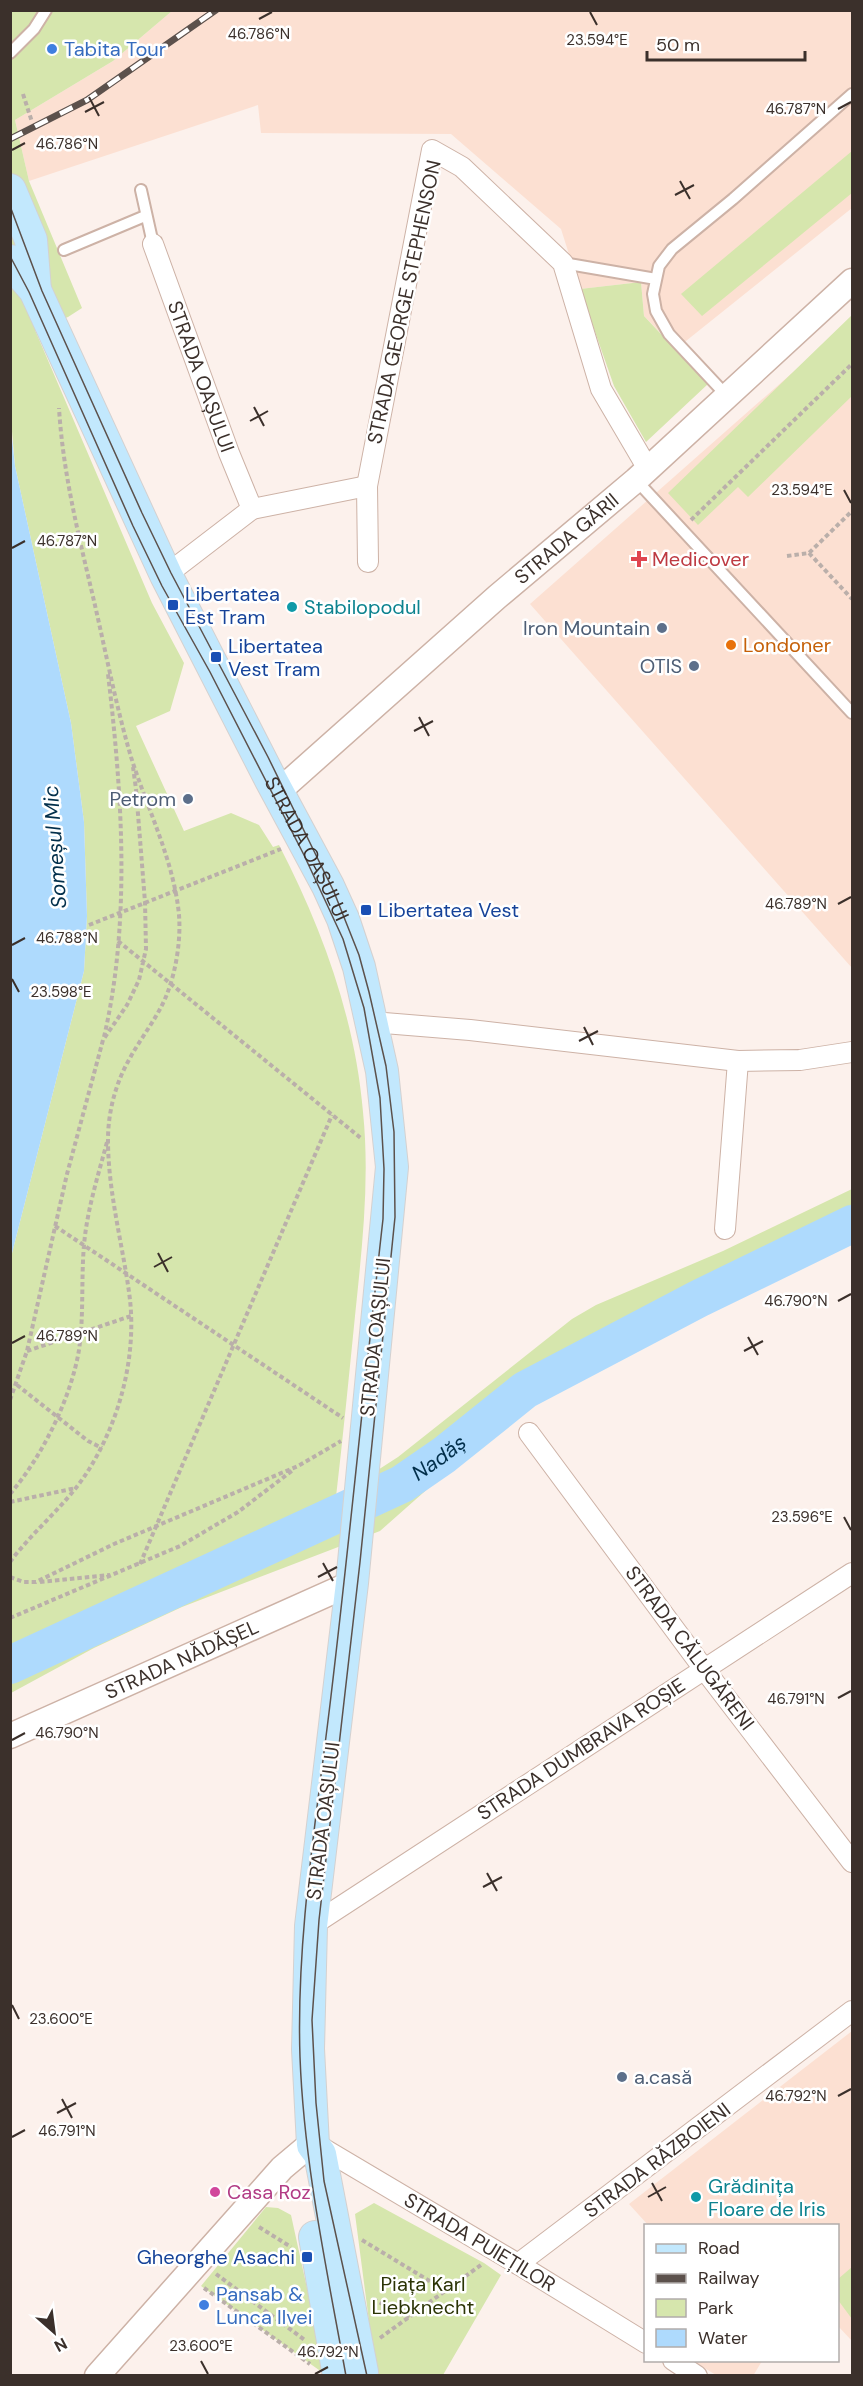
<svg xmlns="http://www.w3.org/2000/svg" width="863" height="2386" font-family="'DM Sans',sans-serif">
<style>
.built{fill:#fce0d2}
.green{fill:#d6e6ad}
.water{fill:#aedafd}
.lines{fill:none;stroke-linecap:round;stroke-linejoin:round}
.river{stroke:#aedafd;stroke-width:38}
.service-casing{stroke:#cdb2a6;stroke-width:14}
.minor-casing{stroke:#cdb2a6;stroke-width:22}
.tertiary-casing{stroke:#cdb2a6;stroke-width:27}
.primary-casing{stroke:#d4d1d0;stroke-width:34}
.path{stroke:#baafaa;stroke-width:4;stroke-dasharray:4.5 3;stroke-linecap:butt}
.service{stroke:#fff;stroke-width:10}
.minor{stroke:#fff;stroke-width:20}
.tertiary{stroke:#fff;stroke-width:24}
.primary{stroke:#c2e8fd;stroke-width:32}
.tram{stroke:#5c514c;stroke-width:1.5}
.rail-casing{stroke:#5c514c;stroke-width:7}
.rail{stroke:#fff;stroke-width:4.5;stroke-dasharray:14;stroke-linecap:butt}
.ticks{fill:none;stroke:#3b302b;stroke-width:2}
.shop-dot{fill:#3f7fe0;stroke:#fff;stroke-width:2}
.health-dot{fill:#e0444e;stroke:#fff;stroke-width:2}
.transit-dot{fill:#1a4fb4;stroke:#fff;stroke-width:2}
.culture-dot{fill:#0f9aa8;stroke:#fff;stroke-width:2}
.service-dot{fill:#5c6f8a;stroke:#fff;stroke-width:2}
.food-dot{fill:#e8710a;stroke:#fff;stroke-width:2}
.hotel-dot{fill:#d1479c;stroke:#fff;stroke-width:2}
.labels{text-anchor:middle;stroke-width:5;stroke-linejoin:round;paint-order:stroke}
.shop-label{font-size:20px;fill:#366cbe;stroke:#fff;text-anchor:start}
.street-label{font-size:20px;fill:#3b302b;stroke:#fff}
.health-label{font-size:20px;fill:#be3a42;stroke:#fff;text-anchor:start}
.transit-label{font-size:20px;fill:#164399;stroke:#fff;text-anchor:start}
.culture-label{font-size:20px;fill:#0d838f;stroke:#fff;text-anchor:start}
.service-label{font-size:20px;fill:#4e5e75;stroke:#fff;text-anchor:end}
.food-label{font-size:20px;fill:#c56008;stroke:#fff;text-anchor:start}
.hotel-label{font-size:20px;fill:#b23c85;stroke:#fff;text-anchor:start}
.park-label{font-size:20px;fill:#2b3405;stroke:#fff}
.water-label{font-size:21px;font-style:italic;fill:#022f4b;stroke:#fff}
.ticks-label{font-size:15px;text-anchor:middle;fill:#3b302b;stroke:#fff;stroke-width:5;stroke-linejoin:round;paint-order:stroke}
</style>
<rect width="100%" height="100%" fill="#fcf1ec"/>
<path class="built" d="M172 11H852V208L676 349 644 316 641 282 580 289 561 229 451 134 261 133 258 105 29 181 15 120 113 61Z
M852 320V968L530 604Z
M852 2031V2341L838 2326V2226L648 2225 629 2204Z
M693 2361H762L753 2376 716 2375Z"/>
<path class="green" d="M11 11H172L113 61 15 120 29 181 82 308 68 317 35 330 152 603 184 663 170 711 136 726 184 831 231 813 259 825 273 847 279 845C322 928 355 1018 363 1112 370 1180 362 1248 355 1316 349 1376 343 1436 336 1497L398 1457 572 1319 596 1305 723 1251 852 1189V1237L546 1388 501 1424 380 1531 182 1607 94 1648 11 1693V1257L84 971 87 916 84 822 71 723 15 466 11 420Z
M852 151V193L702 316 681 294Z
M641 282 644 316 708 384 646 442 614 386 580 289Z
M852 315V396L748 497 738 487 698 525 668 493Z
M374 2203 484 2263 501 2275 443 2375H379L372 2344 355 2214Z
M266 2207 278 2208 291 2215 326 2375 201 2286Z
M852 2267V2319L838 2300V2279Z"/>
<path class="water" d="M10 420 15 466 71 723 84 822 87 916 84 971 11 1257Z"/>
<g class="lines">
<path class="river" id="s1" d="M10 1665 402 1484 444 1455 525 1390 698 1299 852 1224"/>
<defs>
<path id="service" d="M10 53 34 29 46 10
M141 190 153 244
M64 250 145 216
M563 263 656 279
M727 396 669 334 656 311 653 294 659 266 672 249 733 199 852 94
M636 480 852 713"/>
<g id="minor">
<path id="s2" d="M153 244 229 453 252 509 166 575"/>
<path d="M252 509 367 486"/>
<path d="M368 562 367 486 432 150 462 167 563 263 601 389 648 469"/>
<path d="M372 1022 470 1030 738 1061 800 1060 852 1052"/>
<path d="M725 1229 738 1061"/>
<path d="M529 1433 704 1669 852 1862"/>
<path d="M311 1926 852 1573"/>
<path d="M313 2145 319 2146 518 2264 646 2343"/>
<path d="M518 2264 852 2011"/>
<path d="M673 2360 697 2376"/>
</g>
<g id="tertiary">
<path id="s3" d="M278 792 497 597 636 480 852 281"/>
<path id="s4" d="M10 1736 352 1583"/>
<path d="M97 2376 282 2168 307 2147 313 2145"/>
</g>
<g id="primary">
<path d="M10 190 31 240 35 290"/>
<path id="s5" d="M10 261 35 290 166 575 271 780 328 886 343 919 359 967 382 1071 392 1167 352 1583 311 1926 308 2049 313 2145 320 2154 362 2372 360 2376"/>
<path d="M315 2237 339 2376"/>
</g>
</defs>
<use href="#service" class="service-casing"/>
<use href="#minor" class="minor-casing"/>
<use href="#tertiary" class="tertiary-casing"/>
<use href="#primary" class="primary-casing"/>
<path class="path" d="M23 94 32 122
M691 520 852 364
M809 553 852 599
M787 556 809 553 852 511
M89 925 281 849
M118 941 362 1139
M104 1037C131 921 122 792 108 674
M55 1226 343 1418
M27 1351 131 1316
M17 1385 88 1441 102 1448
M10 1400 27 1351 67 1174 103 1040 127 1005 139 980 146 949 145 902 136 789 133 767
M10 1494C42 1457 71 1398 79 1350 84 1315 81 1280 84 1245 87 1210 98 1176 107 1142
M10 1502 76 1488
M10 1562C33 1531 65 1506 86 1474 120 1422 138 1354 129 1292 122 1242 108 1191 108 1140 108 1111 116 1082 130 1058 142 1036 158 1017 167 994 176 971 181 940 179 915 174 861 147 808 131 757 116 706 106 653 94 601 79 537 63 474 59 408
M140 1564 332 1115
M10 1577 24 1582H36L114 1544 298 1466 341 1441
M40 1582 110 1575
M10 1618 180 1546 238 1512 293 1470
M259 2227 291 2247
M362 2240 446 2291
M216 2274 306 2341
M204 2288 310 2364
M373 2299 409 2318
M380 2338 481 2265"/>
<use href="#service" class="service"/>
<use href="#minor" class="minor"/>
<use href="#tertiary" class="tertiary"/>
<use href="#primary" class="primary"/>
<path class="tram" d="M10 206 42 291 142 513 171 573 268 757 334 892 359 955 369 992 386 1066 394 1132 395 1217 360 1562 319 1920 312 2020 316 2103 324 2181 367 2376
M10 256 29 292 133 526 162 586 210 672 304 855 343 939 364 1008 380 1098 384 1169 383 1219C365 1378 350 1537 331 1696 317 1815 296 1937 300 2057 304 2165 327 2270 346 2376"/>
<defs>
<path id="rail" d="M10 139 87 100 216 10"/>
</defs>
<use href="#rail" class="rail-casing"/>
<use href="#rail" class="rail"/>
</g>
<path class="ticks" d="M590 12 597 25M259 19 272 12M89 97 99 116M838 109 851 102M85 112 104 102M12 150 25 143M680 181 690 199M675 195 694 185M254 407 264 426M250 421 268 411M844 490 851 503M12 548 25 541M419 717 429 736M414 731 433 721M838 904 851 897M12 945 25 938M12 979 19 992M584 1027 593 1045M579 1041 598 1031M158 1253 168 1272M154 1267 172 1257M838 1301 851 1294M748 1337 758 1355M12 1343 25 1336M744 1351 763 1341M844 1517 851 1530M323 1563 333 1581M318 1577 337 1567M838 1698 851 1691M12 1740 25 1733M487 1873 497 1891M483 1887 502 1877M12 2005 19 2019M838 2096 851 2089M62 2099 72 2118M57 2113 76 2103M12 2137 25 2130M652 2183 662 2201M648 2197 666 2187M201 2361 208 2374M315 2374 328 2367"/>
<g class="shop-dot">
<circle cx="52" cy="49" r="6"/>
<circle cx="204" cy="2305" r="6"/>
</g>
<path class="health-dot" d="M636 550h6v6h6v6h-6v6h-6v-6h-6v-6h6z"/>
<g class="transit-dot">
<rect x="167" y="599" width="12" height="12" rx="3"/>
<rect x="210" y="651" width="12" height="12" rx="3"/>
<rect x="360" y="904" width="12" height="12" rx="3"/>
<rect x="301" y="2251" width="12" height="12" rx="3"/>
</g>
<g class="culture-dot">
<circle cx="292" cy="607" r="6"/>
<circle cx="696" cy="2197" r="6"/>
</g>
<g class="service-dot">
<circle cx="662" cy="628" r="6"/>
<circle cx="694" cy="666" r="6"/>
<circle cx="188" cy="799" r="6"/>
<circle cx="622" cy="2077" r="6"/>
</g>
<circle class="food-dot" cx="731" cy="645" r="6"/>
<circle class="hotel-dot" cx="215" cy="2192" r="6"/>
<g class="labels">
<g class="shop-label">
<text x="64" y="56">Tabita Tour</text>
<text x="216" y="2301">Pansab &amp;<tspan x="216" dy="23">Lunca Ilvei</tspan></text>
</g>
<g class="street-label">
<text transform="translate(404 302) rotate(-78)" y="7">STRADA GEORGE STEPHENSON</text>
<text dy="7" stroke="none"><textPath href="#s2" startOffset="141">STRADA OAȘULUI</textPath></text>
<text dy="7" stroke="none"><textPath href="#s3" startOffset="384">STRADA GĂRII</textPath></text>
<text dy="7" stroke="none"><textPath href="#s5" startOffset="660">STRADA OAȘULUI</textPath></text>
<text transform="translate(375 1337) rotate(-84)" y="7">STRADA OAȘULUI</text>
<text transform="translate(690 1648) rotate(53)" y="7">STRADA CĂLUGĂRENI</text>
<text dy="7" stroke="none"><textPath href="#s4" startOffset="188">STRADA NĂDĂȘEL</textPath></text>
<text transform="translate(581 1749) rotate(-33)" y="7">STRADA DUMBRAVA ROȘIE</text>
<text transform="translate(323 1821) rotate(-83)" y="7">STRADA OAȘULUI</text>
<text transform="translate(657 2160) rotate(-37)" y="7">STRADA RĂZBOIENI</text>
<text transform="translate(480 2242) rotate(31)" y="7">STRADA PUIEȚILOR</text>
</g>
<g class="health-label">
<text x="652" y="566">Medicover</text>
</g>
<g class="transit-label">
<text x="185" y="601">Libertatea<tspan x="185" dy="23">Est Tram</tspan></text>
<text x="228" y="653">Libertatea<tspan x="228" dy="23">Vest Tram</tspan></text>
<text x="378" y="917">Libertatea Vest</text>
<text x="295" y="2264" text-anchor="end">Gheorghe Asachi</text>
</g>
<g class="culture-label">
<text x="304" y="614">Stabilopodul</text>
<text x="708" y="2193">Grădinița<tspan x="708" dy="23">Floare de Iris</tspan></text>
</g>
<g class="service-label">
<text x="650" y="635">Iron Mountain</text>
<text x="682" y="673">OTIS</text>
<text x="176" y="806">Petrom</text>
<text x="634" y="2084" text-anchor="start">a.casă</text>
</g>
<g class="food-label">
<text x="743" y="652">Londoner</text>
</g>
<g class="hotel-label">
<text x="227" y="2199">Casa Roz</text>
</g>
<g class="park-label">
<text x="423" y="2291">Piața Karl<tspan x="423" dy="23">Liebknecht</tspan></text>
</g>
<g class="water-label">
<text transform="translate(55 847) rotate(-94)" y="7">Someșul Mic</text>
<text dy="7" stroke="none"><textPath href="#s1" startOffset="477">Nadăș</textPath></text>
</g>
</g>
<g class="ticks-label">
<text x="259" y="39">46.786°N</text>
<text x="597" y="45">23.594°E</text>
<text x="796" y="114">46.787°N</text>
<text x="67" y="149">46.786°N</text>
<text x="802" y="495">23.594°E</text>
<text x="67" y="546">46.787°N</text>
<text x="796" y="909">46.789°N</text>
<text x="67" y="943">46.788°N</text>
<text x="61" y="997">23.598°E</text>
<text x="796" y="1306">46.790°N</text>
<text x="67" y="1341">46.789°N</text>
<text x="802" y="1522">23.596°E</text>
<text x="796" y="1704">46.791°N</text>
<text x="67" y="1738">46.790°N</text>
<text x="61" y="2024">23.600°E</text>
<text x="796" y="2101">46.792°N</text>
<text x="67" y="2136">46.791°N</text>
<text x="201" y="2351">23.600°E</text>
<text x="328" y="2357">46.792°N</text>
</g>
<rect width="863" height="2386" fill="none" stroke="#3b302b" stroke-width="24"/>
<rect x="644" y="2224" width="195" height="138" fill="#ffffff" stroke="#b1acaa" stroke-width="1.5"/>
<rect x="656" y="2244" width="30" height="9" fill="#c2e8fd" stroke="#b1acaa" stroke-width="1.5"/>
<text x="698" y="2254" font-size="18" fill="#3b302b">Road</text>
<rect x="656" y="2274" width="30" height="9" fill="#5c514c" stroke="#b1acaa" stroke-width="1.5"/>
<text x="698" y="2284" font-size="18" fill="#3b302b">Railway</text>
<rect x="656" y="2299" width="30" height="18" fill="#d6e6ad" stroke="#b1acaa" stroke-width="1.5"/>
<text x="698" y="2314" font-size="18" fill="#3b302b">Park</text>
<rect x="656" y="2329" width="30" height="18" fill="#aedafd" stroke="#b1acaa" stroke-width="1.5"/>
<text x="698" y="2344" font-size="18" fill="#3b302b">Water</text>
<g transform="translate(54 2332) rotate(152)" stroke="#ffffff" stroke-width="4.5" paint-order="stroke">
<path d="M0-4.5L10 22L0 15L-10 22Z" fill="#3b302b"/>
<text y="-9" font-size="16" font-weight="bold" text-anchor="middle" fill="#3b302b">N</text>
</g>
<path d="M647 51v9h158v-9" fill="none" stroke="#3b302b" stroke-width="3"/>
<text x="656" y="51" font-size="18" fill="#3b302b" stroke="#ffffff" stroke-width="4.5" paint-order="stroke">50 m</text>
</svg>
